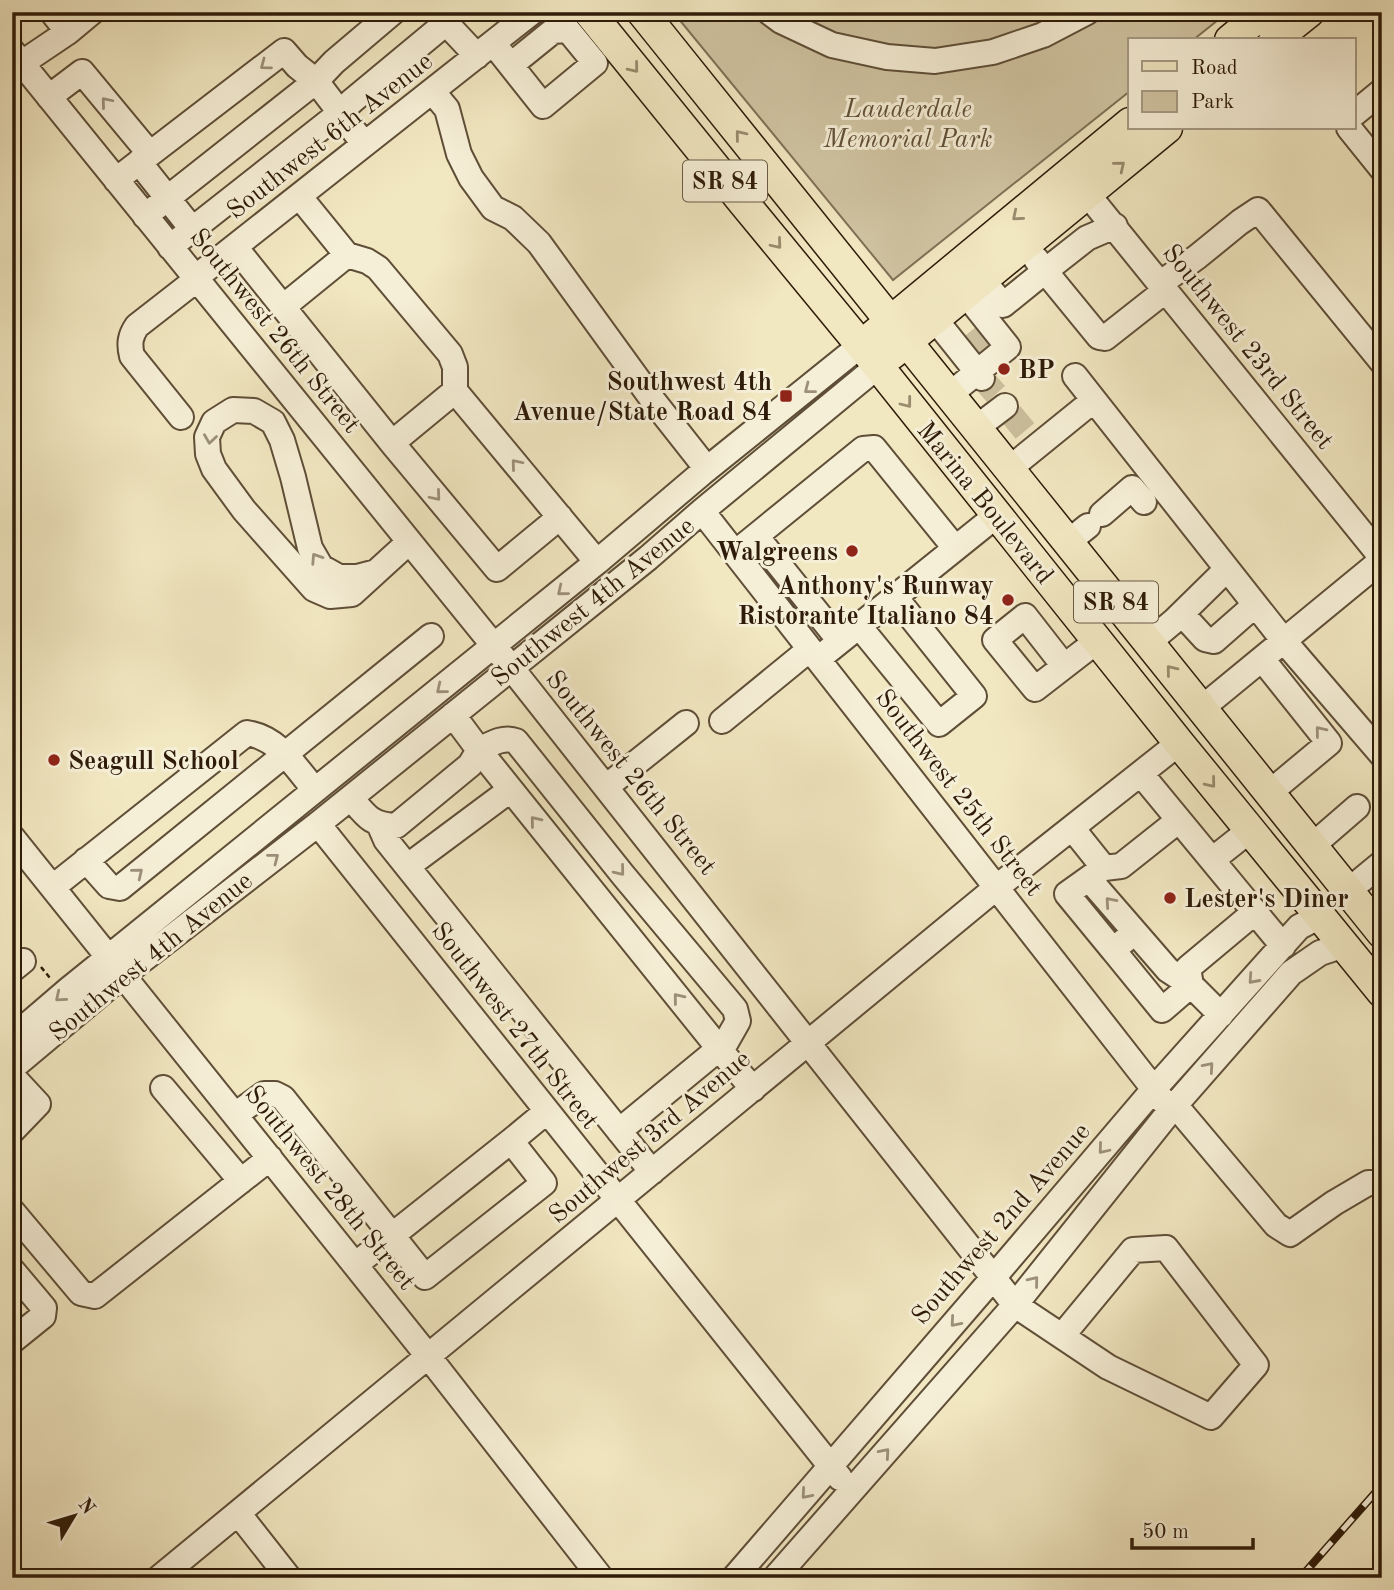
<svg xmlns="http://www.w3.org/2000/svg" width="1394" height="1590" font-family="'Old Standard TT',serif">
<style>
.green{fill:#d0c4a2;stroke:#7f7056;stroke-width:2}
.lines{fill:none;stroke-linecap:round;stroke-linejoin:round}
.minor-tunnel{stroke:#cabe9c;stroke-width:24;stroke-dasharray:24 12;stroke-linecap:butt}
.minor-casing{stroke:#5f4e37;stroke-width:28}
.major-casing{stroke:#2e1b09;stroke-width:33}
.path{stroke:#2e1b09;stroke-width:2.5;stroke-dasharray:5 3.5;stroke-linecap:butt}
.minor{stroke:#f6efd7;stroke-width:24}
.major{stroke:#f1e7c1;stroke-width:30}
.rail-casing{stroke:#2e1b09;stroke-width:8}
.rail{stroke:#f6efd7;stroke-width:5;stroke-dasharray:16;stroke-linecap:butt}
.oneway{stroke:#9c907a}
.oneway2{stroke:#998b6e}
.poi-dot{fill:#8f2418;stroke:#f6efd7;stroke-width:2.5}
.labels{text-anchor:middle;stroke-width:6;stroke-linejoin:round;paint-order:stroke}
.shield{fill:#f6efd7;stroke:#6a5b47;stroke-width:2}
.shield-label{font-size:24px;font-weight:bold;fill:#2e1b09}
.park-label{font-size:26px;font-style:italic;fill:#5f4e37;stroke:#f6efd7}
.street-label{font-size:26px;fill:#2e1b09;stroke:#f6efd7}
.poi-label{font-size:26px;font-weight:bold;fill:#2e1b09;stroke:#f6efd7;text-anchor:start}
</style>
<rect width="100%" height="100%" fill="#f1e7c1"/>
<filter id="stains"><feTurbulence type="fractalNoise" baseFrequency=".00286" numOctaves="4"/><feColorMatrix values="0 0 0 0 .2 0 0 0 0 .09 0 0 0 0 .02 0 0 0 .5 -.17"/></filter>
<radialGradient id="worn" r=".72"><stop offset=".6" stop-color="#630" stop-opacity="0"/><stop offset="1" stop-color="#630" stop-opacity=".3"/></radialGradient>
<path class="green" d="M673 12H1228L1193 40H1130V91L893 280Z"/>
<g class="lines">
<path class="minor-tunnel" d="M969 348 985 335
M982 378 996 394
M1011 414 1025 431"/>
<defs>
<path id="minor" d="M769 12 781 21 832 45 887 57 935 61 993 52 1043 35 1087 12
M68 32 92 12
M493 43 543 106 595 63 568 30 553 31 511 65
M12 51 494 646 1015 1305 1108 1367 1211 1417 1256 1365 1166 1248 1133 1250 1062 1336
M12 68 22 63 68 32 52 12
M432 91 447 109 459 154 471 178 493 208 513 218 539 243 655 403 707 469
M49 97 82 72 150 154
M1354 114 1382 91
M1349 128 1382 169
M139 162 192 229
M116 180 284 51 297 66 316 81 334 62 393 12
M1076 180 1382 558
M299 196 347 255 367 261 378 268 450 354 455 367V391L597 562
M145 216 316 81 364 144
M1115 226 1087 238 1045 271 1099 337 1105 338 1166 290
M170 247 340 113 352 101 446 23 477 56
M235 247 283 307 347 255
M195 278 532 12
M982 279 1003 305 1045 271 1036 259
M1161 283 1197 257 1240 222 1258 210 1382 362
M283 307 392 443 455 391
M934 318 982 378
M1075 376 1284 641 1382 755
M949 395 1008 347 965 293
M181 417 132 356C129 344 130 336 137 326L196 280
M976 428 1005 406
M392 443 497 569 560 517
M1009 469 1094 400
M702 511 1164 1102
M1102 514 1132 488 1144 502
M756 536 840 641
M1068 542 1088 526
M735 553 863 449 874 448 955 548
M376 572 357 577H339L321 567 310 548 293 477 282 440 273 422 254 411 233 410 214 422 207 437 208 454 214 469 244 510 314 589 330 596 352 594 409 542
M1182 614 1205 639 1214 641 1255 605
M859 626 939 724 974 696 895 597
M1149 642 1174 621 1227 569
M818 659 997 515
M1262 659 1329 743 1269 793
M1064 666 1025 616 995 640 1035 689 1097 641
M1202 708 1382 560
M722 721 810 649
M1141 774 1283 946
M606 787 686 723
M351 798C366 816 371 825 396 826L470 765 479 750 453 715
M318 824 840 1478
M379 824 386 840 652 1172
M1072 828 1104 868 1121 866 1179 820
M12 837 428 1356 601 1578
M1312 846 1357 807
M86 860 109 886 120 888 431 636
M1212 860 1250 830
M408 866 510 790
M1102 869 1067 894 1113 950
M1089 879 1168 970 1191 985 1162 1010 1113 950 1135 932
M53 887 247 733C279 738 295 767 315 790
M1348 891 1382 863
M12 970 23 961
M1221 1015 1191 985 1188 968 1255 912
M12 1038 68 990 597 562 702 473 861 345
M12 1068 123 975 318 824 648 558 702 511 878 366
M12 1076 38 1104 12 1131
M163 1088 241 1181
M1175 1105 1276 1225 1290 1234 1334 1203 1368 1183H1382
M235 1115 264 1094H275L283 1098 425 1277 544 1183 511 1141 355 1265
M619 1131 710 1056 721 1051 479 750C491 744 503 736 516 741L623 875 735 1009 738 1021 721 1051 753 1089
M511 1141 546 1112
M12 1211 81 1293 95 1296 270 1158
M12 1270 44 1308 43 1316 12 1341
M238 1513 289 1578
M159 1578 997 887 1179 743
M734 1578 993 1278 1154 1089 1299 927 1320 916
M775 1578 1015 1305 1170 1111 1291 973 1320 953 1344 945"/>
<path id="major" d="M589 12 743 202 878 366 1179 743 1382 992
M642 12 1382 933
M1230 40 1264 12
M1274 40 1309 12
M874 335 1130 123
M892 354 1167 128"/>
</defs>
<use href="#minor" class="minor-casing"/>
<use href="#major" class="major-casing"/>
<path class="path" d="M12 935 14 934 19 940
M41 967 50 978"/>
<use href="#minor" class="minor"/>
<use href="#major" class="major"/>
<defs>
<path id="rail" d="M1300 1578 1382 1485"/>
</defs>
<use href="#rail" class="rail-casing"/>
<use href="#rail" class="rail"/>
</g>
<defs><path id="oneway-chevron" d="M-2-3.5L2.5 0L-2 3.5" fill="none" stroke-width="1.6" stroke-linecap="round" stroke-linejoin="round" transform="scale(1.75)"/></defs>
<g class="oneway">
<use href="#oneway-chevron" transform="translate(265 65) rotate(143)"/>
<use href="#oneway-chevron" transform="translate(106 102) rotate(-130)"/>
<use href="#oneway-chevron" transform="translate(809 389) rotate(142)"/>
<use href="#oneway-chevron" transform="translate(210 439) rotate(98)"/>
<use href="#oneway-chevron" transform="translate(516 464) rotate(-130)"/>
<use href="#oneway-chevron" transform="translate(436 496) rotate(50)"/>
<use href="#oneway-chevron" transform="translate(316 558) rotate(-123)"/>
<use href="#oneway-chevron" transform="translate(562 591) rotate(141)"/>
<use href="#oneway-chevron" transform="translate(441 689) rotate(141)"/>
<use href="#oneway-chevron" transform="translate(1320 731) rotate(-129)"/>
<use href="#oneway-chevron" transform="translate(535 821) rotate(-129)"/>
<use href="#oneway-chevron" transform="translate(274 858) rotate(-38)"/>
<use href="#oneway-chevron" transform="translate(620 871) rotate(51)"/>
<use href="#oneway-chevron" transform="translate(138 873) rotate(-39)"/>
<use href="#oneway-chevron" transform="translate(1110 902) rotate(-131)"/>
<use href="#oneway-chevron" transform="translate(1253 979) rotate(132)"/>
<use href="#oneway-chevron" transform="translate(60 997) rotate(140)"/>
<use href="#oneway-chevron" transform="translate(678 998) rotate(-129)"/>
<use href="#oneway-chevron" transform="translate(1209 1067) rotate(-49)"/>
<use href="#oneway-chevron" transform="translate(1103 1149) rotate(130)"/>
<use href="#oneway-chevron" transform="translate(1034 1281) rotate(-51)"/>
<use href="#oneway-chevron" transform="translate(955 1322) rotate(131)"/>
<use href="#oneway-chevron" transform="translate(885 1453) rotate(-49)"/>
<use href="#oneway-chevron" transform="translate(806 1494) rotate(131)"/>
</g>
<g class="oneway2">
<use href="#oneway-chevron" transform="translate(634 68) rotate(51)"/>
<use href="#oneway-chevron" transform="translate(740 135) rotate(-129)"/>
<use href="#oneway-chevron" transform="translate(1120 166) rotate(-39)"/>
<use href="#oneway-chevron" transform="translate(1017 216) rotate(140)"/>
<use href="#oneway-chevron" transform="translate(777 244) rotate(50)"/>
<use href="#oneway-chevron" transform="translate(907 403) rotate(52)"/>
<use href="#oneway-chevron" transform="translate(1171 670) rotate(-129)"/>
<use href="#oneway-chevron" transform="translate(1211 783) rotate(51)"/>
</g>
<g class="poi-dot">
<circle cx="1004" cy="369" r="7"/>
<rect x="779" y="389" width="14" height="14" rx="3.5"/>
<circle cx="852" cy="551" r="7"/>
<circle cx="1008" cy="600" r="7"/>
<circle cx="54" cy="760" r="7"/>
<circle cx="1170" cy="898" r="7"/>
</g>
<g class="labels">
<g class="shield">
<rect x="683" y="160.5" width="84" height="41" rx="5"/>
<rect x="1074" y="581.5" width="84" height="41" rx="5"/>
</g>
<g class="shield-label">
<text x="725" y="189">SR 84</text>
<text x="1116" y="610">SR 84</text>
</g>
<g class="park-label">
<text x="908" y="117">Lauderdale<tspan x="908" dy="30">Memorial Park</tspan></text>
</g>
<g class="street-label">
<text transform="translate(329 135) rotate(-38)" y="9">Southwest 6th Avenue</text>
<text transform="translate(276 330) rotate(51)" y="9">Southwest 26th Street</text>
<text transform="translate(1249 346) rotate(51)" y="9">Southwest 23rd Street</text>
<text transform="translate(986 502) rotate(51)" y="9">Marina Boulevard</text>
<text transform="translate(592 601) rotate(-39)" y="9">Southwest 4th Avenue</text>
<text transform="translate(632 772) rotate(51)" y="9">Southwest 26th Street</text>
<text transform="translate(960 792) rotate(52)" y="9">Southwest 25th Street</text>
<text transform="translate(150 956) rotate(-39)" y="9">Southwest 4th Avenue</text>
<text transform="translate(516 1025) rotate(52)" y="9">Southwest 27th Street</text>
<text transform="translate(649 1136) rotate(-40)" y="9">Southwest 3rd Avenue</text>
<text transform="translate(331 1187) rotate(51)" y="9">Southwest 28th Street</text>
<text transform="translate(1000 1223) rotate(-49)" y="9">Southwest 2nd Avenue</text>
</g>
<g class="poi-label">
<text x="1018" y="378">BP</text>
<text x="772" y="390" text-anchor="end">Southwest 4th<tspan x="772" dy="30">Avenue/State Road 84</tspan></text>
<text x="838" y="560" text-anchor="end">Walgreens</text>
<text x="994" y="594" text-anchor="end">Anthony's Runway<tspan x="994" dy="30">Ristorante Italiano 84</tspan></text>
<text x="68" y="769">Seagull School</text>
<text x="1184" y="907">Lester's Diner</text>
</g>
</g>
<rect width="1394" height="1590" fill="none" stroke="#f1e7c1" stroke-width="42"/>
<rect x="14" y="14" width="1366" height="1562" fill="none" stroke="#2e1b09" stroke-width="3.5"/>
<rect x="21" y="21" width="1352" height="1548" fill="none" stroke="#2e1b09" stroke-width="2"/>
<rect x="1128" y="38" width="228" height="91" fill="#f6efd7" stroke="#a69a85" stroke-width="2"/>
<rect x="1142" y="61" width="35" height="10" fill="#f1e7c1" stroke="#a69a85" stroke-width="2"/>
<text x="1191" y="74" font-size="21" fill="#2e1b09">Road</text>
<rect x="1142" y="91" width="35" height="21" fill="#d0c4a2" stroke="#a69a85" stroke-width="2"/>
<text x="1191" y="108" font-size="21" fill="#2e1b09">Park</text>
<g transform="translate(74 1516) rotate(52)" stroke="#f6efd7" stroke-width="5" paint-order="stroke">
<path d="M0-5L12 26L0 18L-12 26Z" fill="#2e1b09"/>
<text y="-10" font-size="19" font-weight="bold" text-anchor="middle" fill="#2e1b09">N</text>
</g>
<path d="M1132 1538v10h121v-10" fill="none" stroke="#2e1b09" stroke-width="3.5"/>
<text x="1142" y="1538" font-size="21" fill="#2e1b09" stroke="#f6efd7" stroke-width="5" paint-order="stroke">50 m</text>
<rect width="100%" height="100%" filter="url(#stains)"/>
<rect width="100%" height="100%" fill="url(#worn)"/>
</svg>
